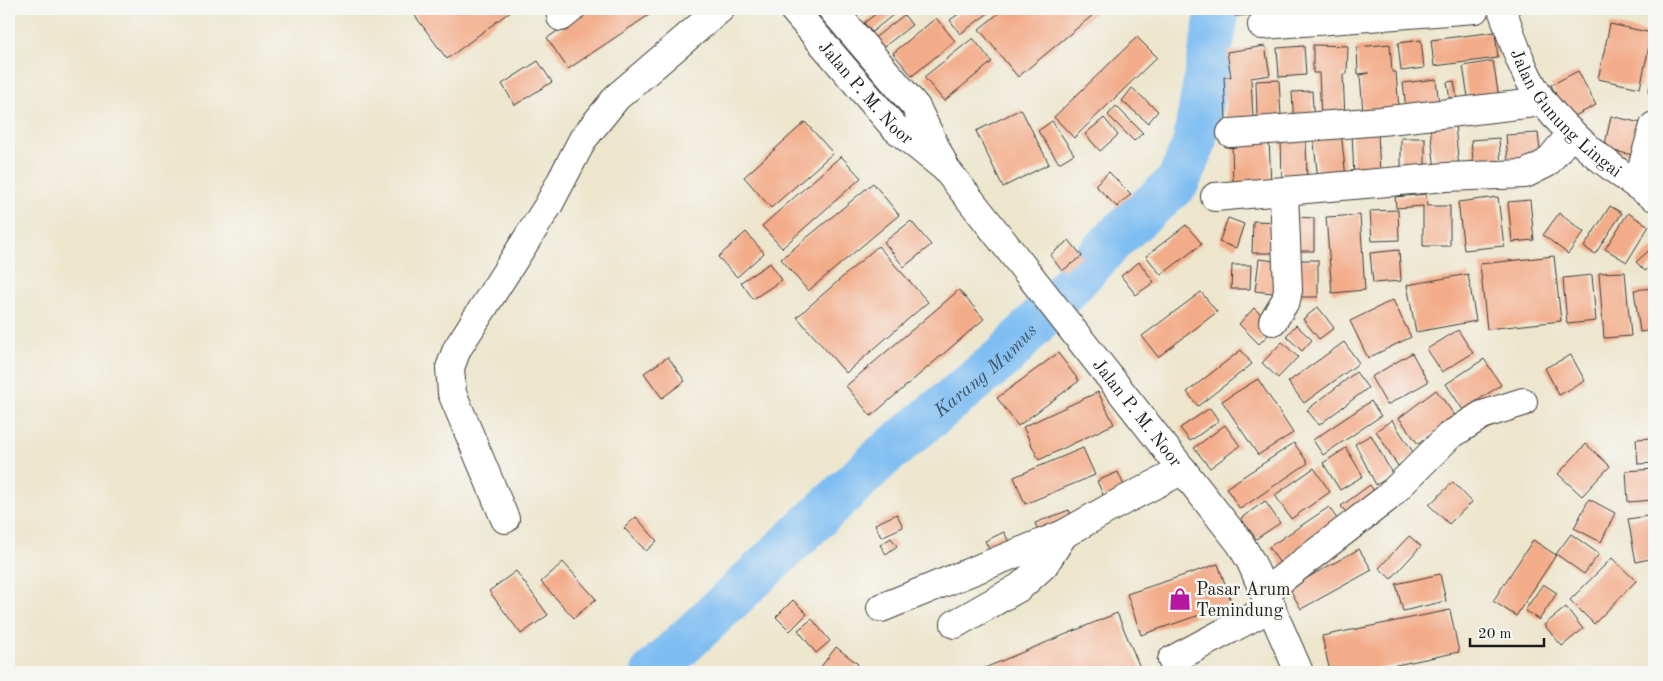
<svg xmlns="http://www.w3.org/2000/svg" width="1663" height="681" font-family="'Old Standard TT',serif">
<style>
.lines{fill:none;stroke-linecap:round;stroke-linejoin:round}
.river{stroke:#7ebdf2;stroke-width:44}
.building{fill:#f3ac89}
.minor-casing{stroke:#3b3a37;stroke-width:30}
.highway-casing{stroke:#3b3a37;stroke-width:30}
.minor{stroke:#fff;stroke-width:28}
.highway{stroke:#fff;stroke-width:28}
.labels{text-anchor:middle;stroke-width:5;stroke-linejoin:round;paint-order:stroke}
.street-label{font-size:18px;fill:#1c1c1c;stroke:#f6f6f2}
.poi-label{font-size:18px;fill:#1c1c1c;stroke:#f6f6f2;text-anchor:start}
.water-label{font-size:19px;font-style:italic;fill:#3e5467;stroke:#f6f6f2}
</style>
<rect width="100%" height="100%" fill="#f6f6f2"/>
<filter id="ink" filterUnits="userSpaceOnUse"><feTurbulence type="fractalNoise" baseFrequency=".02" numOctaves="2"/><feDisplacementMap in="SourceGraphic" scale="10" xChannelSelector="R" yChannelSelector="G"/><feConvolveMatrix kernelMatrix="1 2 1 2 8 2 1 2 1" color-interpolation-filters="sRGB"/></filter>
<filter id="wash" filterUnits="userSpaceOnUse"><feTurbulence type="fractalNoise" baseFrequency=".0096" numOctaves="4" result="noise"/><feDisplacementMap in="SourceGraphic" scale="20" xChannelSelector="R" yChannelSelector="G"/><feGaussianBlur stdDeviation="1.12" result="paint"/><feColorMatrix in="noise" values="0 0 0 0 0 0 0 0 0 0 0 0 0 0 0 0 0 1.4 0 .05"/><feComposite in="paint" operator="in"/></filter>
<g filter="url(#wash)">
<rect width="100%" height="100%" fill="#ede6cd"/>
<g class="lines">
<path class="river" id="s1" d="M653 672 884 455 1005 356 1115 238 1178 182 1194 144 1218 9"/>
</g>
<g id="blocks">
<path class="building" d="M410 9H511L512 10 447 59Z
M590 9H658L568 69 547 38Z
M882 9 899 10 872 32 864 23Z
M966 9H994L960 34 950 20Z
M1004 9H1100L1018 77 979 29Z
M1235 9H1296V13L1235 16Z
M904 15 912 25 880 50 872 40Z
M936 18 955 41 912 76 893 53Z
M1610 24 1652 33 1640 88 1598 79Z
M1495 32 1498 58 1434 66 1431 40Z
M1137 37 1157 57 1074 138 1054 117Z
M973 38 992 62 944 101 924 77Z
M1421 40 1424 68 1401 71 1398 43Z
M1390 44 1392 72H1396L1399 109 1363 112 1360 75 1369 73 1358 74 1357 47Z
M1313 45 1348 46 1347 74H1343L1345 117 1321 118 1319 73H1313Z
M1265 46 1270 75 1251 78 1253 118 1226 119 1224 77H1231L1227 52Z
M1304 46 1306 75 1279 77 1277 48Z
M538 61 552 82 515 105 502 84Z
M1493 61 1499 98 1469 103 1463 66Z
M1578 71 1596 105 1569 119 1551 85Z
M1654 72V94L1648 93Z
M1436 79 1440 113 1407 117 1403 83Z
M1279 80 1281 117 1257 118 1256 81Z
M1454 81 1459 111 1452 112 1447 82Z
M1132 88 1158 111 1148 123 1122 101Z
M1312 91 1314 124 1294 126 1292 92Z
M1116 106 1143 133 1134 141 1108 115Z
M1021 109 1049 164 1003 187 976 131Z
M1611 116 1641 123 1633 155 1604 149Z
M1104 118 1118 135 1100 151 1085 134Z
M1052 121 1074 154 1059 163 1038 131Z
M805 122 833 153 771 208 744 177Z
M1455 124 1459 169 1435 171 1430 126Z
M1352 131H1378L1380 178 1354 179Z
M1341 132 1346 178 1318 180 1313 134Z
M1306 133 1307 185 1282 186 1281 134Z
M1538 133 1541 160 1508 162 1506 135Z
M1269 138 1271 186 1233 187 1232 139Z
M1401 138H1425V167H1401Z
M1499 138 1501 167 1474 169 1471 140Z
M841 156 861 178 782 248 762 226Z
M1109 172 1131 194 1117 207 1095 185Z
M873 183 899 215 808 291 781 259Z
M1426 194 1427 206H1450V246H1423V206L1396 208 1395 197Z
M1498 197 1504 246 1464 250 1458 202Z
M1530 200 1534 240 1512 242 1508 202Z
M1610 206 1622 213 1595 254 1584 247Z
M1398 210 1399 240 1372 241 1370 211Z
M1559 213 1584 232 1568 254 1543 235Z
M1628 213 1649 226 1627 262 1605 249Z
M1360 215 1365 290 1332 293 1326 217Z
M1293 217 1314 218V251H1293Z
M1228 218 1244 224 1236 248 1219 242Z
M911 221 931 245 904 267 884 242Z
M1253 221 1284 222 1283 253H1252Z
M1186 225 1202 244 1161 275 1146 256Z
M746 232 764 253 737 277 718 257Z
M1069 240 1082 256 1062 271 1050 255Z
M878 246 928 302 846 373 797 317Z
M1654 246V263L1645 271 1636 262Z
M1399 250 1401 281 1373 283 1370 253Z
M1554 256 1561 321 1487 329 1480 264Z
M1259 259 1284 262 1281 294 1255 291Z
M1296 260H1318V297H1295Z
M1139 262 1154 282 1136 295 1121 276Z
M770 263 782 280 753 299 741 282Z
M1232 265H1251L1250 289H1231Z
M1625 272 1631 336 1604 338 1599 273Z
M1468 274 1476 321 1416 332 1407 285Z
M1592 275 1596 321 1567 324 1563 278Z
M1654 288V330L1640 332 1634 290Z
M959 290 984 319 871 416 846 386Z
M1201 292 1217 312 1158 357 1142 336Z
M1393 300 1411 337 1368 358 1350 321Z
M1318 307 1334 328 1319 339 1303 319Z
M1254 308 1275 328 1259 344 1239 324Z
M1296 325 1312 340 1302 351 1286 336Z
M1458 330 1473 353 1442 372 1427 349Z
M1282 342 1298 357 1278 378 1262 363Z
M1344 342 1359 363 1304 403 1288 382Z
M1241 350 1252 364 1198 406 1187 392Z
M1058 353 1079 381 1018 426 997 398Z
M1412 353 1428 382 1387 405 1371 377Z
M1571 355 1585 381 1559 395 1545 368Z
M668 357 685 381 662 398 644 373Z
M1484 359 1501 385 1463 410 1446 384Z
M1356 372 1368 388 1319 425 1307 410Z
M1258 379 1293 433 1258 455 1222 401Z
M1436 390 1456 417 1418 444 1399 418Z
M1098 392 1114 424 1039 460 1023 427Z
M1371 401 1381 416 1323 455 1313 440Z
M1210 408 1219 421 1190 441 1180 428Z
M1392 420 1415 455 1398 466 1376 431Z
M1225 425 1240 446 1210 468 1194 448Z
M1371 435 1393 475 1376 485 1355 444Z
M1654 438V463L1638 464 1636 439Z
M1294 443 1308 463 1240 509 1226 488Z
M1586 444 1610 466 1582 496 1558 474Z
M1083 448 1095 475 1025 504 1014 477Z
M1346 448 1363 476 1340 490 1323 463Z
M1314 468 1330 492 1291 519 1275 495Z
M1654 469V500L1628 502 1626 471Z
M1118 472 1126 490 1105 499 1097 481Z
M1453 482 1472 502 1449 524 1429 505Z
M1370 485 1379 498 1351 519 1341 506Z
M1589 499 1615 513 1601 542 1574 528Z
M1265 501 1280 523 1256 539 1241 518Z
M1329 507 1345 531 1285 571 1269 547Z
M1069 510 1075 525 1041 539 1035 523Z
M897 514 903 527 881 537 875 524Z
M1654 515V558L1636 562 1628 519Z
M636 517 657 541 646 551 624 528Z
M1004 532 1013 550 994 559 985 541Z
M1571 534 1599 554 1584 574 1556 554Z
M1409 536 1421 546 1391 579 1379 568Z
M891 538 897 546 886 554 880 545Z
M1533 540 1556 555 1516 616 1493 601Z
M1359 549 1372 570 1301 609 1289 588Z
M1612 558 1636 581 1594 624 1570 600Z
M563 562 596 599 574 618 541 582Z
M1218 564 1232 604 1141 635 1127 594Z
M516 571 548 615 521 634 489 591Z
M1440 574 1446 601 1403 611 1396 584Z
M1543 584 1557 593 1539 620 1525 610Z
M793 600 807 614 790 631 776 617Z
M1566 607 1583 629 1562 646 1544 625Z
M1450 610 1459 652 1363 672H1330L1322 636Z
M1117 613 1142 672H975Z
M812 619 830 641 816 653 798 630Z
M836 647 858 664 852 672H817Z"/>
</g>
</g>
<g filter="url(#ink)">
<use href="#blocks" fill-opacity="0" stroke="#3b3a37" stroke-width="1"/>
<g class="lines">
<defs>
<g id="minor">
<path id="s2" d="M1502 9C1513 40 1523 76 1544 103 1573 140 1615 171 1654 197"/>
<path d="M561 17 571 9"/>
<path d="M1262 25 1475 9"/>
<path d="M1231 133 1381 121 1543 102"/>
<path d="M1637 185 1654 126"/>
<path d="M1215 197 1446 177 1525 174 1547 163 1572 133"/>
<path d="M1273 321 1286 300 1288 290 1284 192"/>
<path d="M505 519 452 393 450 368 457 349 548 206 583 139 617 97 720 9"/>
<path d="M1265 592 1387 498 1449 436 1482 415 1523 402"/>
<path d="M881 608 1064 534 1115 505 1183 470"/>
<path d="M955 624 1020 587 1044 565 1064 534"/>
<path d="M1172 660 1272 607"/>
</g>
<g id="highway">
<path id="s3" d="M793 9 894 127 945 168"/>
<path id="s4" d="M832 9 916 107 946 169 1240 543 1251 562 1299 672"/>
</g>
</defs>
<use href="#minor" class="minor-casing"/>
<use href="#highway" class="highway-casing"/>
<use href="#minor" class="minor"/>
<use href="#highway" class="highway"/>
</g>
</g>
<defs>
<symbol id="shop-bare" viewBox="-9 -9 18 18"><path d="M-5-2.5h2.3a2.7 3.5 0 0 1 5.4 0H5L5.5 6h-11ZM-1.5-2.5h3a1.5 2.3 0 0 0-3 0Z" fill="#b5179e" stroke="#f6f6f2" stroke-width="2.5" paint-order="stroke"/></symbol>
</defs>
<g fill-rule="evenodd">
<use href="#shop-bare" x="1164" y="583" width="32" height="32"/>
</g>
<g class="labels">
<g class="street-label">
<text dy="6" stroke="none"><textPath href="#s3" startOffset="111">Jalan P. M. Noor</textPath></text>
<text dy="6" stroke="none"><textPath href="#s2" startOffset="125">Jalan Gunung Lingai</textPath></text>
<text dy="6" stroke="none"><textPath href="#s4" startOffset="508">Jalan P. M. Noor</textPath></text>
</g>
<g class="poi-label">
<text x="1196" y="595">Pasar Arum<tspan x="1196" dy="21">Temindung</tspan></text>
</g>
<g class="water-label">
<text dy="7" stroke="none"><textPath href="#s1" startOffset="449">Karang Mumus</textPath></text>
</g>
</g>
<rect width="1663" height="681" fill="none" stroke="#f6f6f2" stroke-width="30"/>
<path d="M1470 638v8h74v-8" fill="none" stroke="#1c1c1c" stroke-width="2.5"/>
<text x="1478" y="638" font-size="15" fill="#1c1c1c" stroke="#f6f6f2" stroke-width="4" paint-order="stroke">20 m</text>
</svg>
